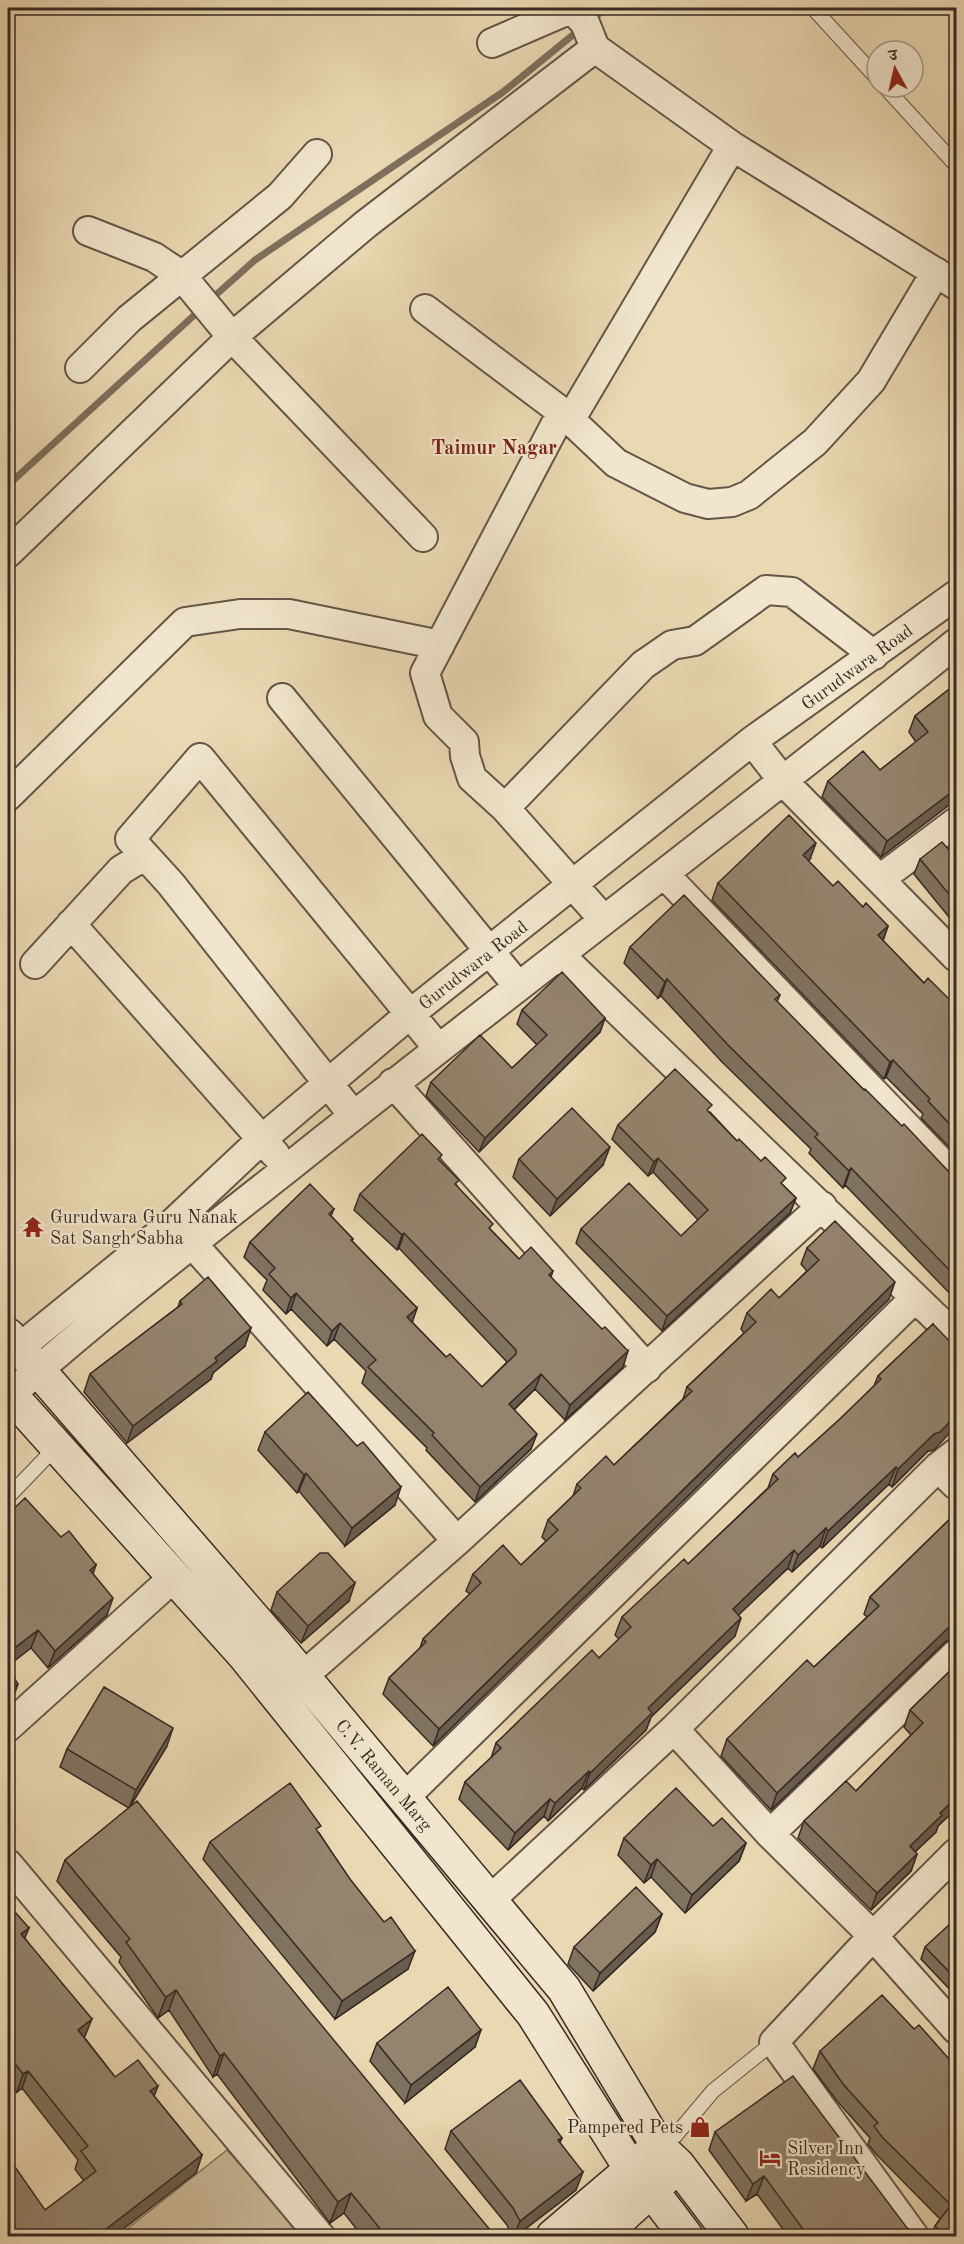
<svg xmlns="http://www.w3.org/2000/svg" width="964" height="2244" font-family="'Old Standard TT','Noto Serif Devanagari',serif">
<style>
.green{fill:#ccba9a;stroke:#827260;stroke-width:1.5}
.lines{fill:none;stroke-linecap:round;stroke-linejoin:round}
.stream{stroke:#7e6f5d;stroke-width:7}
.lane-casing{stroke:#645648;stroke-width:16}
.street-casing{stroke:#645648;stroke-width:32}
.secondary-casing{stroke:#372a25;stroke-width:36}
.lane{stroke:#f1e6cd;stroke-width:14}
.street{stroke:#f1e6cd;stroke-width:28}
.secondary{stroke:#f1e6cd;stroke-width:33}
.wall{fill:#7f725f;stroke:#372a25;stroke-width:1.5}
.shaded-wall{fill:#685c4d;stroke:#372a25;stroke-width:1.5}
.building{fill:#94846e;stroke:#372a25;stroke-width:1.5}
.labels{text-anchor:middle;stroke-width:4.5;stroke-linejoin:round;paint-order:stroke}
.street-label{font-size:18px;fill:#372a25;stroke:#f1e6cd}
.poi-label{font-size:18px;fill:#372a25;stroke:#f1e6cd;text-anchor:start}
.neighbourhood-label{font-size:20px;font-weight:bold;fill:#7a1f14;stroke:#f1e6cd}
</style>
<rect width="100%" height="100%" fill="#ead8b2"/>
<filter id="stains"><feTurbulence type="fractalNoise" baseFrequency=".00333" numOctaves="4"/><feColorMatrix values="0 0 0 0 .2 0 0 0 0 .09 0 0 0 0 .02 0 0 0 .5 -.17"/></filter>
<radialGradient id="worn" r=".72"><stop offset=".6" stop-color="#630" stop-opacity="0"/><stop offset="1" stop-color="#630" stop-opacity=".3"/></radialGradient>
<path class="green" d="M227 2150 304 2236H118Z"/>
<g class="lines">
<path class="stream" d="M590 21 606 8
M209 301 255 260 503 92 579 30
M8 485 201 309"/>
<defs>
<path id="lane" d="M813 8 877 78
M885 87 956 165
M8 1497 57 1446
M658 2146 675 2136 713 2091 774 2042"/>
<path id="street" d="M572 9 585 23 595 48 732 146 956 285
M492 43 573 8
M88 231 154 257 181 275 232 337 423 537
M425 309 562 412 616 463 685 498 708 504 732 502 749 495 815 442 871 381 936 272
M80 368 129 319 280 196 317 154
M562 412 425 673 438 716 464 742 465 756 472 778 505 808 604 920
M570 420 732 146
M8 553 232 337 366 224 595 48
M282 698 518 986
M752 741 784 782 956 957
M8 796 185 622 240 614H289L440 645
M505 808 643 665 672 645 695 641 766 590 792 592 874 655
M665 875 956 1178
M880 879 956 822
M71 924 275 1154
M560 955 956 1337
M35 964 121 870 144 856
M393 1083 647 1368
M353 1115 171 884 130 839 200 758 438 1048
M181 1231 457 1541
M8 1357 174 1222 261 1140 410 1014 752 741 956 595
M10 1395C100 1315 194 1242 288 1168 509 991 736 821 956 643
M938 1467 956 1485
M302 1677 457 1541 822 1206
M8 1727 174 1577
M674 1729 770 1834 873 1936 956 2029
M403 1799 915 1298
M770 1834 956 1654
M8 1864 320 2236
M489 1901 674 1729 938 1467 956 1453
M914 2236 774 2042 873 1936 956 1853"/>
<path id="secondary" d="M8 1335 276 1644 564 1989 658 2146 678 2165 732 2236
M8 1392 244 1655 533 2014 631 2169 651 2190 686 2236
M553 2236 648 2155
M601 2236 668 2175"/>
</defs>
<use href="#lane" class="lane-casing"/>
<use href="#street" class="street-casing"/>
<use href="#secondary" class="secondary-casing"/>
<use href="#lane" class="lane"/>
<use href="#street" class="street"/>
<use href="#secondary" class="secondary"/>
</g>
<path class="wall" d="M957 683V799L881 857 822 797 828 781 880 770 916 742 909 732 915 716Z
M957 846V927L914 874 920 859 949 850Z
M810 859 808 861 833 886 888 926 883 941 924 983 957 1007V1155L921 1118 923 1114 886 1077 884 1079 712 900 718 883Z
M630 947 780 995 777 1002 864 1090 950 1173 957 1175V1301L845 1185 843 1188 809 1153 811 1149 722 1062 661 996 658 998 624 963Z
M522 1010 605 1018 600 1032 479 1152 426 1096 431 1082 512 1068 537 1045 517 1024Z
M710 1112 737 1141 796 1198 790 1213 662 1331 576 1243 581 1229 681 1236 698 1220 653 1172 648 1176 612 1139 618 1125Z
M519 1159 603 1165 550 1216 513 1177Z
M440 1161 457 1186 491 1230 519 1259 553 1271 551 1277 623 1367 565 1420 535 1389 514 1410 531 1449 475 1502 426 1450 427 1448 362 1383 366 1371 334 1339 327 1346 291 1309 286 1314 263 1290 267 1280 244 1257 250 1242 334 1209 331 1216 353 1239 352 1241 417 1308 412 1322 446 1357 482 1387 507 1362 399 1248 397 1250 354 1210 360 1194Z
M807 1248 889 1299 433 1746 383 1694 389 1678 420 1648 423 1639 470 1594 466 1591 473 1574 521 1565 546 1541 542 1537 548 1520 573 1496 577 1484 614 1465 683 1399 687 1387 744 1333 741 1329 747 1313 779 1298 807 1271 801 1264Z
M180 1301 245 1346 213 1373 211 1379 127 1443 84 1392 90 1374 178 1307Z
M933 1324 934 1450 928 1451 892 1487 889 1484 822 1548 820 1546 792 1572 788 1568 738 1615 735 1636 651 1717 646 1730 584 1790 582 1788 548 1821 544 1816 508 1850 459 1799 465 1782 491 1758 496 1743 599 1658 619 1639 615 1635 622 1617 688 1564 768 1488 773 1474 798 1457 841 1418 874 1386 878 1376Z
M265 1432 395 1505 345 1546 299 1491 297 1493 258 1450Z
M957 1512V1638H953L945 1642 771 1810 721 1756 727 1739 814 1667 867 1617 864 1614 870 1597Z
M8 1514 93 1573 107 1615 48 1668 31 1648Z
M277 1592 349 1601 301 1643 271 1610Z
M957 1664V1808L938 1826 936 1832 915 1852 917 1854 911 1871 871 1910 798 1838 804 1821 856 1791 911 1735 904 1727 910 1710Z
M167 1746 130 1807 495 2236H362L344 2213 330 2223 217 2074 213 2077 169 2010 158 2018 156 2015 119 1962 121 1957 57 1881 65 1860 129 1808 60 1767 67 1749Z
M713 1826 746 1843 739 1861 685 1913 651 1877 644 1883 618 1855 624 1838Z
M319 1833 408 1969 335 2019 203 1859 210 1842Z
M8 1904 25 1938 85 2036 84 2037 115 2077 158 2086 154 2096 202 2155 196 2173 45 2210 84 2181 75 2169 78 2160 22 2088 17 2092 8 2081Z
M662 1914 655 1932 593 1991 568 1964 574 1947Z
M957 1929V1997L921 1959 925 1947Z
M914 2029 957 2236H931L935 2226 940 2219 876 2154 868 2144 870 2138 837 2101 813 2069 820 2051Z
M377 2043 475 2047 405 2103 370 2061Z
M451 2131 562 2138 560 2143 576 2190 516 2236H512L507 2225 445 2149Z
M715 2132 907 2228 914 2233 926 2236H788L757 2194 746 2201 709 2150Z"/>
<path class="shaded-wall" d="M957 788V799L881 857 887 841Z
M816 843 810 859 796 872 803 855Z
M888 926 882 942 878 935Z
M667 979 661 996 658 998 665 982Z
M605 1018 600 1032 479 1152 485 1138Z
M893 1060 886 1077 884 1079 890 1062Z
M610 1147 603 1165 550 1216 557 1199Z
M658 1158 653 1172 648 1176 654 1162Z
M851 1168 845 1185 843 1188 849 1171Z
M796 1198 790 1213 662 1331 667 1316Z
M404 1233 399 1248 397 1250 402 1235Z
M895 1282 889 1299 433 1746 439 1729Z
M296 1293 291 1309 286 1314 291 1298Z
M417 1308 412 1323 407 1317Z
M340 1323 334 1339 327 1346 332 1331Z
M251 1328 245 1346 213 1373 211 1379 127 1443 133 1426Z
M628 1351 623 1367 565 1420 570 1405Z
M541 1374 535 1389 503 1420 509 1404Z
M957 1414V1425L934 1450 928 1451 892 1487 898 1469 934 1434Z
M537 1434 531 1449 475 1502 480 1487Z
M896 1467 889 1484 822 1548 828 1531Z
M306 1473 299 1491 297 1493 304 1475Z
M401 1487 395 1505 345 1546 352 1528Z
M826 1528 820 1546 792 1572 798 1555Z
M794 1550 788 1568 726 1627 733 1609Z
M96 1565 90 1583V1570Z
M355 1583 349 1601 301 1643 308 1626Z
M113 1598 107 1615 48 1668 55 1651Z
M741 1618 735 1636 651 1717 646 1730 584 1790 590 1773 648 1708Z
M957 1622V1638H953L945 1642 771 1810 777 1793 951 1625Z
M38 1630 31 1648 8 1666V1653Z
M18 1684 12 1701 8 1705V1693Z
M173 1728 167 1746 129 1808 136 1790Z
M589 1771 582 1788 548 1821 555 1803Z
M957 1797V1808L938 1826 936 1832 903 1863 910 1846 940 1813Z
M550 1799 544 1816 508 1850 515 1833Z
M746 1843 739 1861 685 1913 692 1895Z
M917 1854 911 1871 871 1910 877 1893Z
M657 1859 651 1877 644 1883 651 1865Z
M662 1914 655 1932 593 1991 600 1973Z
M29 1928 22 1945 21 1934Z
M415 1951 408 1969 335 2019 342 2001Z
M176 1990 169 2010 158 2018 166 1997Z
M92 2019 85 2036 71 2048 78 2030Z
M481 2030 475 2047 405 2103 411 2085Z
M224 2053 217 2074 213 2077 220 2056Z
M28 2071 22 2088 17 2092 23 2074Z
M158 2086 151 2103 150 2091Z
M202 2155 196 2173 114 2236H97Z
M583 2172 576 2190 516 2236H514L520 2221Z
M764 2176 757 2194 746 2201 753 2184Z
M351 2193 344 2213 330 2223 338 2202Z"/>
<path class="building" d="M957 683V788L887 841 828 781 863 751 880 770 928 732 915 716Z
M789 815 816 843 803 855 833 886 838 881 863 907 866 903 888 926 878 935 924 983 928 978 957 1007V1132L928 1101 930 1099 893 1060 890 1062 718 883Z
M942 842 949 850 956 845 957 846V904L920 859Z
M684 895 780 995 775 999 864 1090 865 1089 902 1126 904 1124 950 1173 957 1175V1278L851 1168 849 1171 815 1137 818 1134 728 1045 667 979 665 982 630 947Z
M562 972 605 1018 485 1138 431 1082 480 1035 512 1068 547 1035 522 1010Z
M675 1069 712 1105 707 1110 737 1141 739 1139 761 1161 765 1157 786 1178 781 1183 796 1198 667 1316 581 1229 629 1183 681 1236 708 1210 658 1158 654 1162 618 1125Z
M572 1108 610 1147 557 1199 519 1159Z
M422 1134 442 1155 438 1159 459 1180 455 1184 493 1224 489 1228 519 1259 531 1247 553 1271 549 1275 602 1329 605 1327 628 1351 570 1405 541 1374 509 1404 537 1434 480 1487 432 1435 434 1433 368 1367 376 1360 340 1323 332 1331 296 1293 291 1298 269 1274 275 1268 250 1242 310 1184 334 1209 329 1214 353 1239 351 1240 417 1308 407 1317 446 1357 450 1354 482 1387 516 1354V1350L404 1233 402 1235 360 1194Z
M835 1221 895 1282 439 1729 389 1678 426 1642 423 1639 481 1583 473 1574 503 1545 521 1565 558 1530 548 1520 581 1488 577 1484 606 1456 614 1465 692 1391 687 1387 756 1322 747 1313 771 1289 779 1298 819 1260 807 1248Z
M208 1277 251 1328 215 1358 217 1361 133 1426 90 1374 182 1304 180 1301Z
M933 1324 957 1349V1414L940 1432 934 1434 898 1469 896 1467 828 1531 826 1528 798 1555 794 1550 733 1609 741 1618 648 1708 652 1713 590 1773 589 1771 555 1803 550 1799 515 1833 465 1782 501 1748 496 1743 592 1650 599 1658 631 1627 622 1617 684 1559 688 1564 778 1479 773 1474 795 1453 798 1457 841 1418 881 1379 878 1376Z
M308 1392 357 1446 363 1442 401 1487 352 1528 306 1473 304 1475 265 1432Z
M25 1498 61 1537 69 1531 96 1565 90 1570 113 1598 55 1651 38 1630 8 1653V1514Z
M957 1512V1622L951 1625 777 1793 727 1739 807 1660 814 1667 879 1606 870 1597Z
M320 1553H328L355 1583 308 1626 277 1592Z
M957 1664V1797L940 1813 942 1815 910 1846 917 1854 877 1893 804 1821 846 1781 856 1791 923 1723 910 1710Z
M8 1669 18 1684 8 1693Z
M104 1687 173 1728 136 1790 67 1749Z
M290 1783 321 1826 316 1829 350 1879 384 1922 391 1917 415 1951 342 2001 210 1842Z
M676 1788 713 1826 722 1818 746 1843 692 1895 657 1859 651 1865 624 1838Z
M137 1801 495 2236H386L351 2193 338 2202 224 2053 220 2056 176 1990 166 1997 164 1995 126 1942 130 1939 65 1860Z
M636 1887 662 1914 600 1973 574 1947Z
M8 1904 29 1928 21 1934 92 2019 78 2030 115 2077 138 2060 158 2086 150 2091 202 2155 97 2236H8V2157L45 2210 96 2171 81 2151 88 2146 28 2071 23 2074 8 2055Z
M951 1923 957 1929V1980L925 1947Z
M448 1987 481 2030 411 2085 377 2043Z
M882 1995 914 2029 919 2025 957 2068V2236H946L935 2226 951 2205 882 2137 874 2126 878 2123 843 2084 820 2051Z
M793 2076 907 2228 914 2233 925 2234 926 2236H808L764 2176 753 2184 715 2132Z
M520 2080 562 2138 558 2140 583 2172 520 2221 513 2208 451 2131Z"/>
<defs>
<symbol id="temple-bare" viewBox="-9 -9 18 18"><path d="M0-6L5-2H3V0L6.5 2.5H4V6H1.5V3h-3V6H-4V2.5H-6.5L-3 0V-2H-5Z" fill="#8f2418" stroke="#f1e6cd" stroke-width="2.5" paint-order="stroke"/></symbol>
<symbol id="shop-bare" viewBox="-9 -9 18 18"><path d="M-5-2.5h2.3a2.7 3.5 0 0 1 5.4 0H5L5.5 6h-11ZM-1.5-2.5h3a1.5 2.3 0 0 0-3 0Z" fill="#8f2418" stroke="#f1e6cd" stroke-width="2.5" paint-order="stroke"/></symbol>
<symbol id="hotel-bare" viewBox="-9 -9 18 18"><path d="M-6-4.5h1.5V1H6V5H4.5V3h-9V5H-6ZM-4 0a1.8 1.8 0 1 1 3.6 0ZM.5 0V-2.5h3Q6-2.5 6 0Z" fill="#8f2418" stroke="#f1e6cd" stroke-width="2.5" paint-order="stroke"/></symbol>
</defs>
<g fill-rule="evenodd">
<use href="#temple-bare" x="18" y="1212" width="30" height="30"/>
<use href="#shop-bare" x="685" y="2112" width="30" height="30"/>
<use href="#hotel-bare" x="755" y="2143" width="30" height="30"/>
</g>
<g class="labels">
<g class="street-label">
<text transform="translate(857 667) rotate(-36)" y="6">Gurudwara Road</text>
<text transform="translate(473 965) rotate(-38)" y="6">Gurudwara Road</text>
<text transform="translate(384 1775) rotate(50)" y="6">C.V. Raman Marg</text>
</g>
<g class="poi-label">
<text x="50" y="1223">Gurudwara Guru Nanak<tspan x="50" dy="21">Sat Sangh Sabha</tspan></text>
<text x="683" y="2133" text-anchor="end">Pampered Pets</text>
<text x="787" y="2154">Silver Inn<tspan x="787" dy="21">Residency</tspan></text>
</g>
<g class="neighbourhood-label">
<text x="494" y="454">Taimur Nagar</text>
</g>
</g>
<rect width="964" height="2244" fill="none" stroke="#ead8b2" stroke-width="30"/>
<rect x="9" y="9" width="946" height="2226" fill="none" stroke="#372a25" stroke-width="3"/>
<rect x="15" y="15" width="934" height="2214" fill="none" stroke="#372a25" stroke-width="1.5"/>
<g transform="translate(895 69) rotate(352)"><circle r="28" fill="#f1e6cd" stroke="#a79b8a" stroke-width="1.5"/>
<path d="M0-4.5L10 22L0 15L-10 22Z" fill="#8f2418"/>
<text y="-9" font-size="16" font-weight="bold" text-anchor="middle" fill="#372a25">उ</text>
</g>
<rect width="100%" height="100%" filter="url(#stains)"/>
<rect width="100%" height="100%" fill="url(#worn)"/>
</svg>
